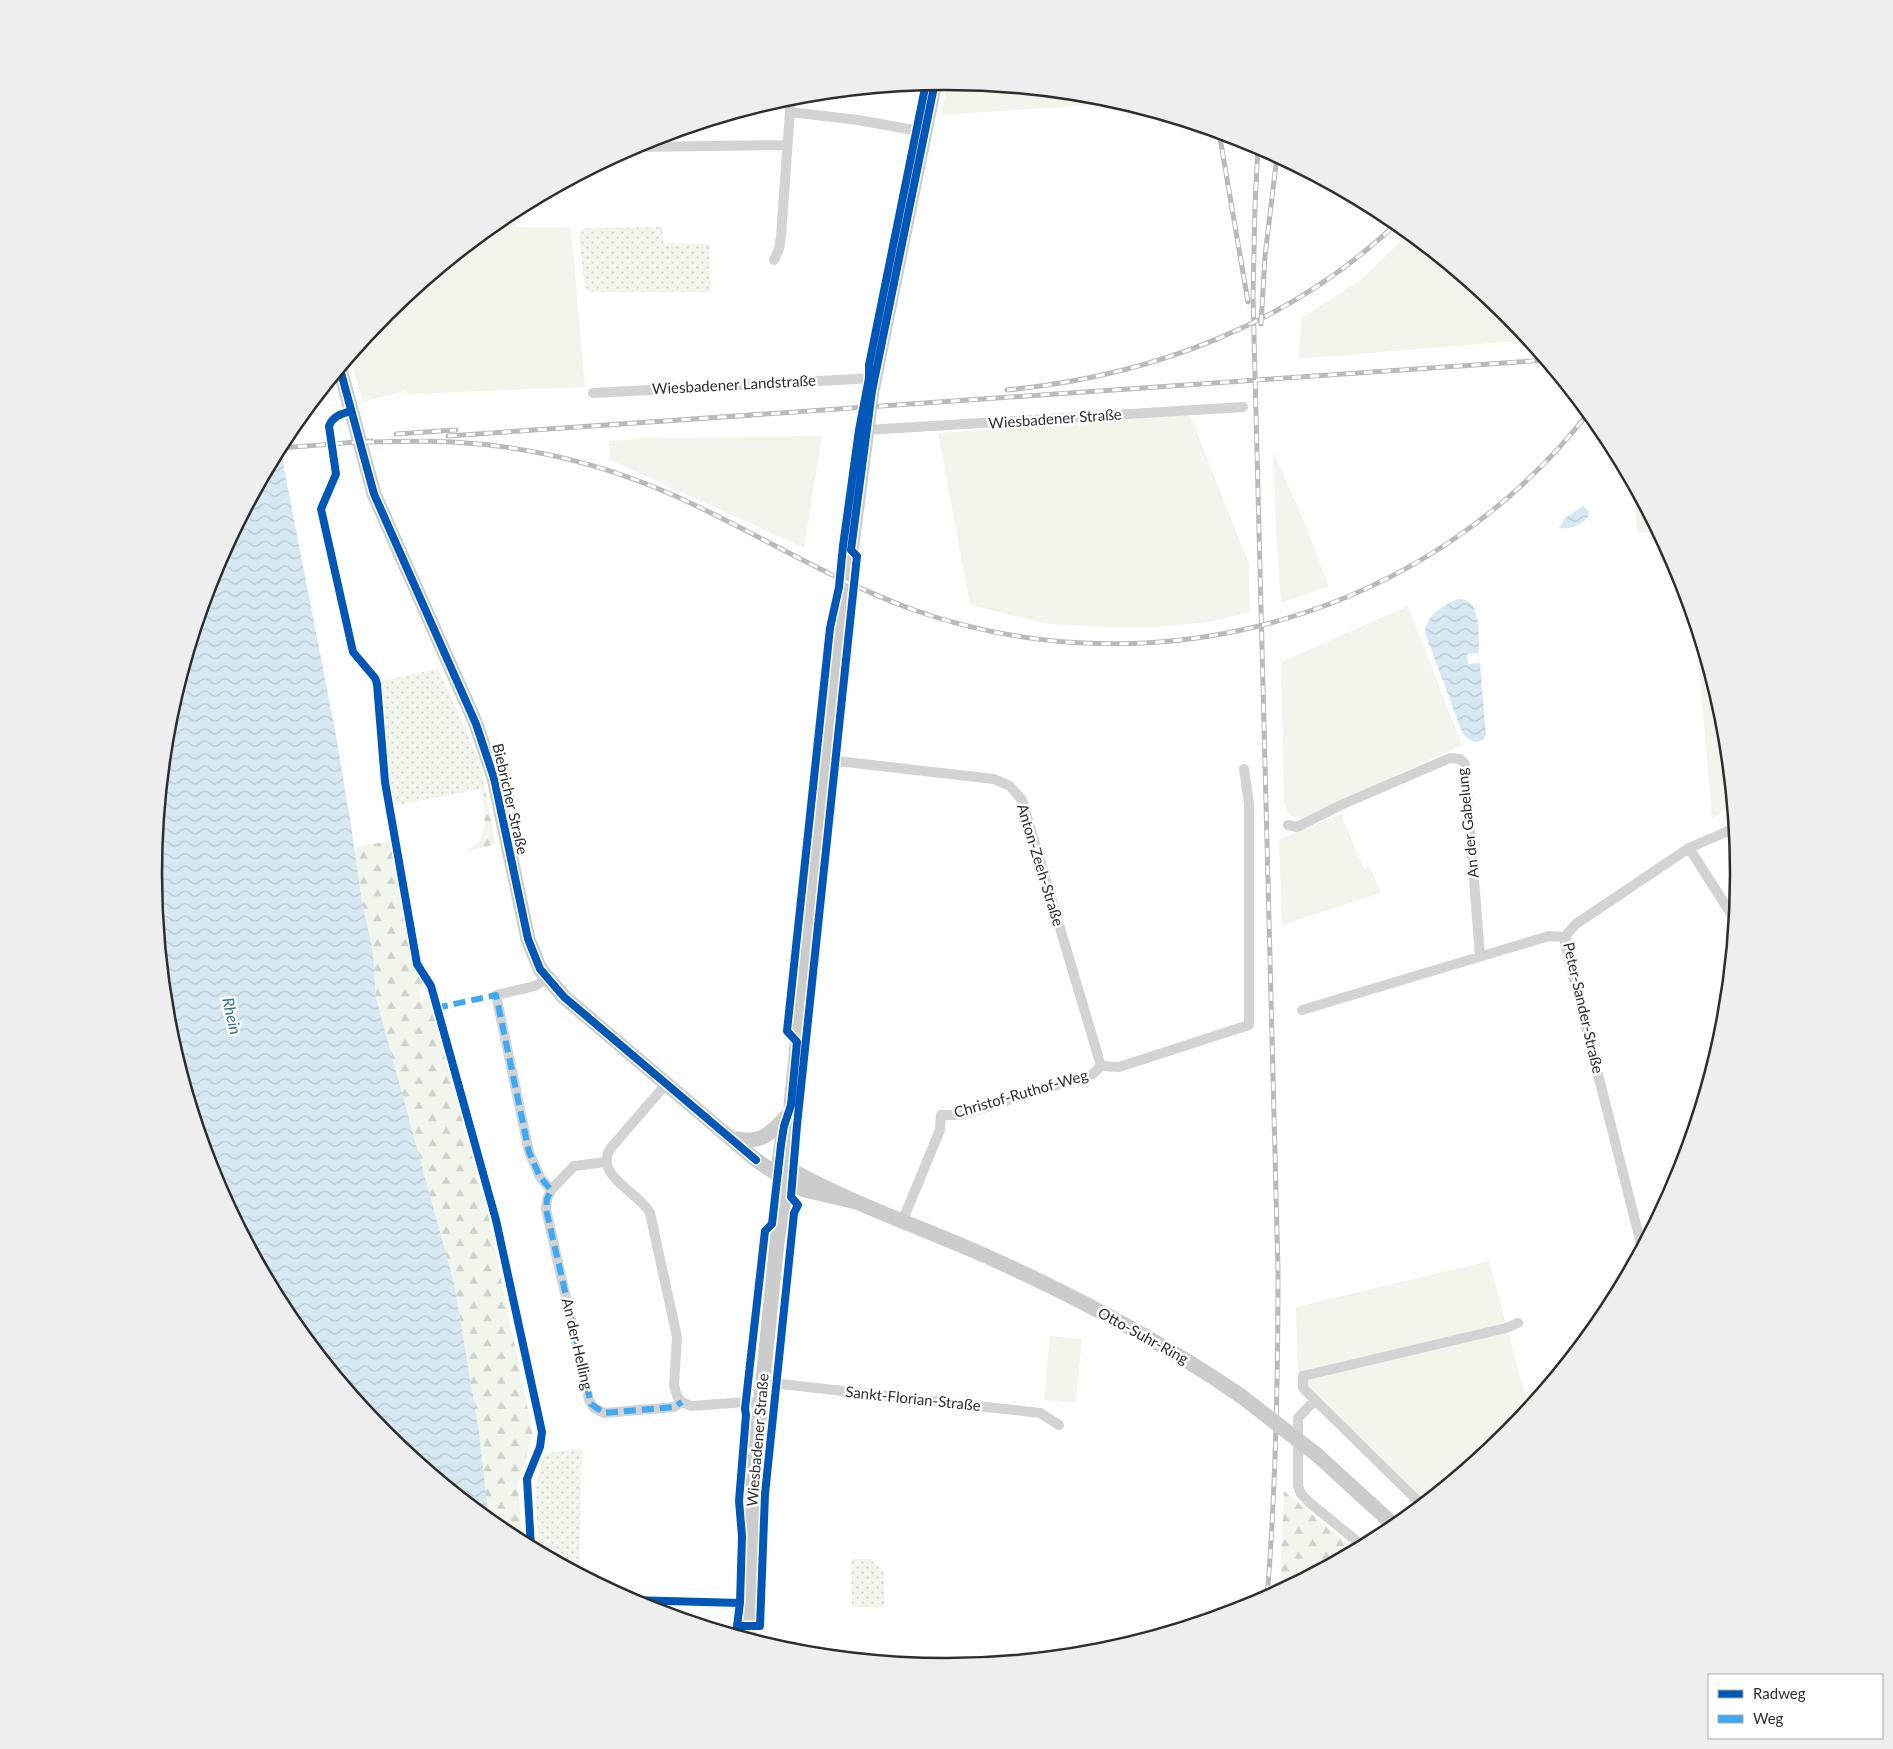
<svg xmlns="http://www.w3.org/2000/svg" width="1893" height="1749" font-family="Lato,sans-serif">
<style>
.green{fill:#f1f5eb}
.forest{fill:url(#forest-firs)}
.park{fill:url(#park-dots)}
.water{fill:url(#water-waves)}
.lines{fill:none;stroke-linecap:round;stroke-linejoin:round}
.street{stroke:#d3d3d3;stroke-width:10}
.secondary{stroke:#ccc;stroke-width:15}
.rail-casing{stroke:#bababa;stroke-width:5}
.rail{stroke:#fff;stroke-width:3;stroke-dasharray:9;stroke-linecap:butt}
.secondary-bridge{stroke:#ccc;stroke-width:15}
.quiet{stroke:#3fa9f5;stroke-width:6;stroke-dasharray:12 6;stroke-linecap:butt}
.cycleway-casing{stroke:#fff;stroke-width:11}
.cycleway{stroke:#0057b8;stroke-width:8}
.labels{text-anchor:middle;stroke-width:5;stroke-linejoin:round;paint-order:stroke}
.street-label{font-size:15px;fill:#2e2e2e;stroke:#fff}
.water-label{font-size:16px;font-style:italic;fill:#377596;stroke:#fff}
.rim{fill:none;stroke:#2e2e2e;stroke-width:2.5}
</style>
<defs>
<pattern id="forest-firs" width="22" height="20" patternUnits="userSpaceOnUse" patternTransform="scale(1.25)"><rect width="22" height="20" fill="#f1f5eb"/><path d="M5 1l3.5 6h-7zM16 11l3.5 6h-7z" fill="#cfd2ca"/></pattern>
<pattern id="park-dots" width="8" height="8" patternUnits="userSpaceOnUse" patternTransform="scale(1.25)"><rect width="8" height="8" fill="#f1f5eb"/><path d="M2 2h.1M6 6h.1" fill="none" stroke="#cfd2ca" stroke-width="1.8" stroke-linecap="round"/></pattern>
<pattern id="water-waves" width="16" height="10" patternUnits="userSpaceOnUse" patternTransform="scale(1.25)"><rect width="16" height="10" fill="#d6e9f3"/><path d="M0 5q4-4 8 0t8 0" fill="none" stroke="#b8c8d1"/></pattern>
</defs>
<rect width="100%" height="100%" fill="#fff"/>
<path class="green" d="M948 81 1102 97 1122 103 941 115Z
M516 210V227H571L585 387 409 394 404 391 363 402 350 357 386 313 506 215Z
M1409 233 1508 314 1529 340 1298 359 1302 318 1362 279Z
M1190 415 1249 564 1250 612 1209 622 1158 627H1104L1048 624 970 605 938 433Z
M822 436 804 548 610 460 609 441 655 438Z
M1273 451 1303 519 1329 586 1281 603 1276 532Z
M1634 486 1658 532 1637 533Z
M1408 606 1462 745 1301 819C1290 818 1286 812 1284 801L1281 662Z
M1695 622 1725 720 1734 815 1726 816V809L1712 818Z
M1341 814 1364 869 1370 867 1381 893 1282 925 1279 839Z
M1489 1261 1529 1409 1507 1436 1426 1503 1383 1458 1298 1379 1296 1307Z
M1050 1336 1082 1339 1076 1403 1044 1400Z"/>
<path class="forest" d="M479 760 496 844 466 852C469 849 475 846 478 842 492 825 480 785 476 766Z
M390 841 413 965 428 987 419 989 422 1002 429 1000 488 1215 533 1434 518 1485 522 1543 506 1534 489 1521 479 1431 454 1283 376 998 373 952 362 902 354 847Z
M1284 1491 1356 1551 1280 1591V1589Z"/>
<path class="park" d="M662 227 663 243 709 244 711 292H589L585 287 579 235 585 228Z
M438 669 479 760 485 788 393 806 385 748 381 681Z
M582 1448 579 1573 569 1568 539 1544 535 1489 544 1454Z
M851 1559H871L884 1573V1607H852Z"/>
<path class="water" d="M280 447 337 741 351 825 362 902 373 952 376 998 454 1283 479 1431 489 1521 385 1435 287 1315 214 1178 168 1029 153 874 169 719 214 571Z
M1583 506 1588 510 1589 515C1583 526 1571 529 1559 528L1565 518Z
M1458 599C1483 597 1478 637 1479 653L1467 654 1468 664 1480 663 1486 735 1483 740C1473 744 1468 741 1462 732L1425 633C1426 614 1443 606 1458 599Z"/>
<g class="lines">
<path class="street" d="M790 112 858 120 925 132
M633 147 787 145
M774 260 779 249 781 236 791 97
M593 393 875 378
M867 430 1243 407
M828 760 994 779 1010 786 1022 800 1101 1066
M1288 825 1297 827 1341 805 1450 758 1460 759 1465 764 1480 956
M1689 848 1735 920
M547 979 535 986 496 995 529 1152 540 1177 551 1190 547 1199 546 1209 589 1400 594 1408 604 1413 674 1407 682 1402
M1302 1010 1549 936 1565 937
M666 1084 610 1149C594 1176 639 1192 650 1213L677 1337 674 1385 677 1396 682 1402 691 1406 746 1402 761 1403
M551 1190 574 1166 606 1162
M902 1222 940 1130 941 1115H960L1093 1074 1101 1066 1119 1067 1249 1025V804L1244 769
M1642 1248 1565 944 1567 934 1576 924 1689 848 1735 828
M763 1382 1040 1413 1059 1425
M1315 1400 1303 1388V1376L1506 1328 1518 1323
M1364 1547 1310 1503 1301 1494 1298 1486V1418L1315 1400 1422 1505
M630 1600 749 1604"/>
<path class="secondary" d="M340 369 374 494 476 724 494 778 528 939 540 969 564 997 756 1160 787 1181 805 1190 856 1202
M737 1139C762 1143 770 1134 786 1117
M782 1165C847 1202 918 1226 986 1256 1075 1296 1161 1341 1241 1396
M777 1174 785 1123
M1316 1454 1396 1527
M748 1639 754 1468 777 1242 792 1148 791 1105 798 1036 818 839 849 567 872 391 935 82"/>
<defs>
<path id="rail" d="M1219 132 1248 302
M1258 146 1255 206 1253 296 1278 1271C1278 1381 1276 1489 1267 1598
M1293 166V165
M1261 324 1265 256 1277 156
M1007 390C1152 376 1291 324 1397 223
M396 434 456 430
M448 436 1546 360
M365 442C394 442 423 440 452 442 528 446 603 464 673 495 754 531 830 580 914 610 1157 695 1431 616 1589 412
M280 448 371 441"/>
</defs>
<use href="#rail" class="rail-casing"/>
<use href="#rail" class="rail"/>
<path class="secondary-bridge" d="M1241 1396 1316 1454"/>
<path class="quiet" d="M436 1008 496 995 529 1152 540 1177 551 1190 547 1199 546 1209 591 1404 604 1413 674 1407 682 1402"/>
<defs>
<path id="cycleway" d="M926 83 869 365V378L859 430 843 546 839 587 830 628 787 1031 797 1042 791 1105 784 1126 781 1145 772 1224 765 1231 745 1409 746 1415 739 1501 742 1536 740 1603 737 1626H760L765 1494 794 1213 798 1205 791 1197 797 1125 857 556 851 550 872 391 935 82
M340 369 374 494 476 724 494 778 528 939 540 969 564 997 756 1160
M351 411C341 414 333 416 329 426L336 474 321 509 353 652 375 678 377 684 385 782 417 964 431 986 496 1220 542 1432 540 1447 527 1479 531 1547
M630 1600 740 1603"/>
</defs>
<use href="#cycleway" class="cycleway-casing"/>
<use href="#cycleway" class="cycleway"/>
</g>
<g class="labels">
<g class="street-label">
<text transform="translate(734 385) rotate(-3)" y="5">Wiesbadener Landstraße</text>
<text transform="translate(1055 419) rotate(-4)" y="5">Wiesbadener Straße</text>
<text transform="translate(510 799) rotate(77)" y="5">Biebricher Straße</text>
<text transform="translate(1468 823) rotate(-96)" y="5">An der Gabelung</text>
<text transform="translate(1040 865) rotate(73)" y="5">Anton-Zeeh-Straße</text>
<text transform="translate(1583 1008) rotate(77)" y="5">Peter-Sander-Straße</text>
<text transform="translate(1021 1094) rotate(-16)" y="5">Christof-Ruthof-Weg</text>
<text transform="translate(1143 1336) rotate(29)" y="5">Otto-Suhr-Ring</text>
<text transform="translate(577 1344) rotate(77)" y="5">An der Helling</text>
<text transform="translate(913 1399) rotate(6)" y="5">Sankt-Florian-Straße</text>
<text transform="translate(758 1440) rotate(-85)" y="5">Wiesbadener Straße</text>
</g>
<g class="water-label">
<text transform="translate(232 1016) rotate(77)" y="6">Rhein</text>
</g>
</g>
<path d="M0 0H1893V1749H0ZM162 874a784 784 0 1 1 1568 0a784 784 0 1 1-1568 0Z" fill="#eee" fill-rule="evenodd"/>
<path class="rim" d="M162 874a784 784 0 1 1 1568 0a784 784 0 1 1-1568 0Z"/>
<rect x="1708" y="1674" width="175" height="65" fill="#ffffff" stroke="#ababab"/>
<rect x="1718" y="1690" width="25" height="8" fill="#0057b8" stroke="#ababab"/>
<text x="1753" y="1699" font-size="15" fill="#2e2e2e">Radweg</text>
<rect x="1718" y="1715" width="25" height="8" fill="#3fa9f5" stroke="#ababab"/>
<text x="1753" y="1724" font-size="15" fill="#2e2e2e">Weg</text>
</svg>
